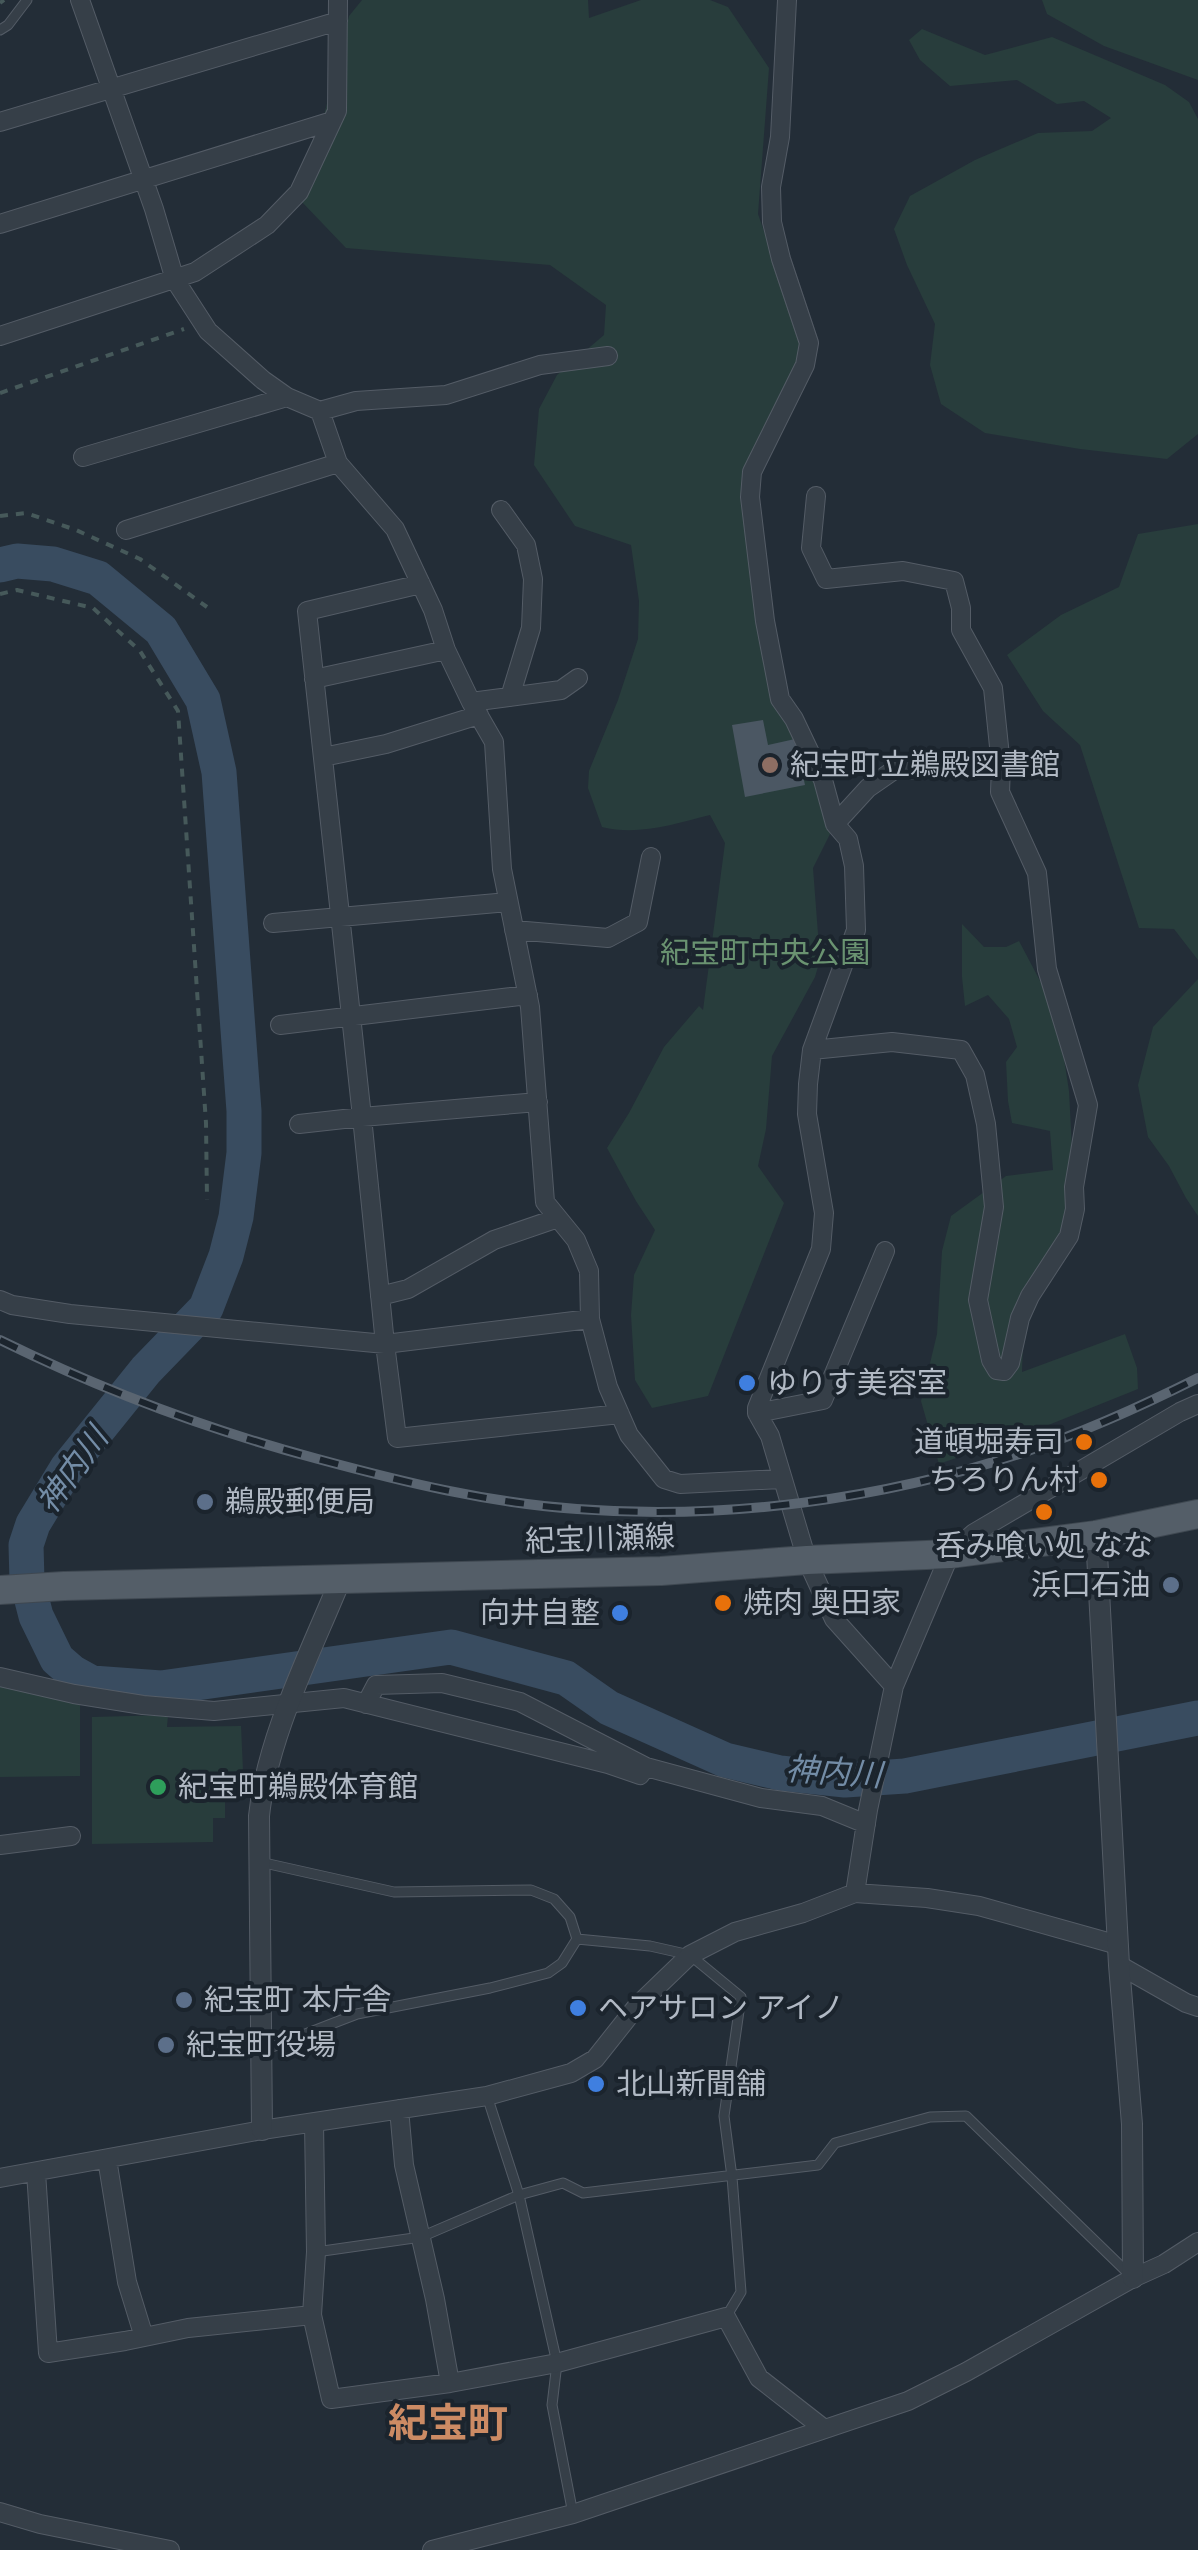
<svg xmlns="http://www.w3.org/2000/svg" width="1198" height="2550" font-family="Lato,'Noto Sans JP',sans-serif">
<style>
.green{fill:#283d3c}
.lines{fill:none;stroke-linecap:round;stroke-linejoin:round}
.river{stroke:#394c60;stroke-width:35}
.building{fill:#4b5763}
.service-casing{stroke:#545c66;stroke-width:11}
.minor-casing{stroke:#545c66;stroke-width:20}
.tertiary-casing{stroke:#545c66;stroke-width:22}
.primary-casing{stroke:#3f4851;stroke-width:30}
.path{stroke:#46595a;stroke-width:4;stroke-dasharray:8 8;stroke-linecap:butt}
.service{stroke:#363f48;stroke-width:9}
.minor{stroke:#363f48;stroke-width:18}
.tertiary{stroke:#363f48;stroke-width:20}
.primary{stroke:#545e68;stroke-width:28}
.rail-casing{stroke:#5a6571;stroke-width:10}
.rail{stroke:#1b242d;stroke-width:6;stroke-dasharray:19;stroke-linecap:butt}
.education-dot{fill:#8d6e63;stroke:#1b242d;stroke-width:4}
.shop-dot{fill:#3f7fe0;stroke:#1b242d;stroke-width:4}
.food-dot{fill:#e8710a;stroke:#1b242d;stroke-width:4}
.service-dot{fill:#5c6f8a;stroke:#1b242d;stroke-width:4}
.leisure-dot{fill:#2e9e5b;stroke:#1b242d;stroke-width:4}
.labels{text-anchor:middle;stroke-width:8;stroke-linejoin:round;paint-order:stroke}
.poi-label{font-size:30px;fill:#b1b9c4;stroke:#1b242d;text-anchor:start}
.park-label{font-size:30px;fill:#6a9371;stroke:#1b242d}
.street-label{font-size:30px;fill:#b1b9c4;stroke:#1b242d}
.water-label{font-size:32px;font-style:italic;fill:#738ca6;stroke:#1b242d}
.district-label{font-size:40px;font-weight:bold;fill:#cc8b64;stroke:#1b242d}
</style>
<rect width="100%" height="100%" fill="#232d37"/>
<path class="green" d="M362 0H588L589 18 641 0H710L728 7 769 68 758 214 803 343 796 371 745 470 780 694 835 824 813 868 820 960 815 977 772 1056 766 1129 758 1166 784 1203 708 1396 652 1408 635 1380 631 1315 634 1275 655 1230 636 1201 607 1148 629 1113 664 1047 699 1006 703 1010 725 843 710 815C674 824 638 836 602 827L588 788 589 771 618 700 638 639 639 601 631 545 575 526 534 465 539 409 557 375 604 335 606 305 550 265 346 248 302 202 349 16Z
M1042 0H1198V80L1104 46 1047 14Z
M922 29 985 55 1052 37 1165 85 1189 102 1198 119V434L1167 459 1080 449 985 433 941 404 930 365 935 324 907 265 894 229 910 196 975 160 1038 133 1092 131 1111 118 1084 101 1057 104 1017 80 950 86 920 60 909 40Z
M1198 524V960L1174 929 1139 928 1080 745 1043 711 1007 655 1061 615 1119 587 1138 534Z
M962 924 984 947H1006L1019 941 1057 1013 1069 1091 1074 1187 1064 1244 1024 1309 1022 1372 1125 1334 1137 1368 1138 1389 1036 1430 939 1464 921 1401 937 1334 942 1251 951 1216 1006 1176 1053 1170 1050 1131 1012 1123 1008 1101 1006 1062 1017 1047 1009 1019 988 995 965 1006 962 977Z
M1198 979V1216L1186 1198 1169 1166 1148 1137 1138 1085 1153 1027Z
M0 1676 80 1695V1776L0 1777Z
M168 1715 167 1727 241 1726 243 1771 225 1772V1818H213V1842L92 1844V1717Z"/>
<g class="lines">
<path class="river" d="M0 565 17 561 53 564 98 578 161 630 203 700 219 772 244 1111V1153L236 1217 226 1256 206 1308 146 1370 67 1468 33 1524 26 1545 27 1581 36 1616 57 1659 72 1672 92 1683 161 1688 451 1647 566 1678 609 1708 725 1760 780 1773 845 1780 905 1776 1198 1718"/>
</g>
<path class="building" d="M763 720 768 745 795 739 805 785 745 797 732 725Z"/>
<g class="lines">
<defs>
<path id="service" d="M0 30 8 25 27 0
M260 1862 394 1892 531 1890 554 1899 570 1917 577 1939 650 1946 690 1955 741 1997 724 2116 732 2177 741 2292 726 2317
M264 2050 357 2014 490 1988 548 1973 562 1963 577 1939
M487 2096 519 2195 557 2363 552 2405 573 2514
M316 2252 421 2237 519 2195 563 2183 583 2193 818 2165 835 2143 930 2117 966 2116 1129 2274"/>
<path id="minor" d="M80 0 154 209 175 280 208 331 263 380 287 397 320 411 338 463 395 529 433 610 446 650 471 702 494 742 502 869 530 1007 545 1202 576 1240 589 1271 590 1319 608 1387 629 1435 664 1479 680 1484 781 1479
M787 0 780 137 771 187 772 222 781 259 809 343 805 365 752 472 750 497 765 621 780 699 794 719 823 780 835 824 848 839 854 866 856 930 812 1050 808 1084 807 1114 824 1213 821 1249 757 1408V1413L770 1436 807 1560 834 1619 894 1686
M0 122 338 21
M0 224 332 121
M0 336 195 272 267 225 299 192 337 111 338 0
M320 411 356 401 446 395 540 365 608 356
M83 457 287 397
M816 496 811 548 826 579 903 571 954 581 961 608V630L993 688 1001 766
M501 510 526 545 533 579 531 628 510 697
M126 530 338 463
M314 679 446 650
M471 702 561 690 578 678
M323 757 386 744 479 715
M273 923 508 902
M514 930 608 938 638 922 651 857
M280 1025 528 995
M812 1050 892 1042 961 1050 975 1075 986 1124 994 1207 978 1300 991 1360 997 1370 1004 1371 1010 1363 1020 1318 1030 1296 1069 1236 1075 1209 1074 1187 1088 1105 1047 969 1037 873 1000 792 1001 766 894 770 868 788 835 824
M538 1102 362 1117 385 1344 397 1438 620 1414
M299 1124 362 1117 307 611 421 584
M380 1296 408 1289 494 1240 558 1218
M0 1300 12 1305 70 1314 385 1344 590 1319
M757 1413 823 1400 885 1251
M0 1677 74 1694 143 1705 214 1711 344 1698 608 1764 640 1775 646 1767 761 1798 822 1806 866 1824
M366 1704 376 1685 442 1683 520 1702 646 1767
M0 1845 71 1836
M855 1893 868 1810 894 1686 950 1554 974 1533 1180 1412 1198 1404
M1119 1965 1186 2003 1198 2007
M399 2109 404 2165 435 2299 450 2383
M314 2123 316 2252 312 2315 331 2399 450 2383 557 2363 726 2317 759 2378 823 2428
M107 2159 127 2282 144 2337
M36 2172 48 2353 125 2341 188 2328 312 2315
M0 2178 262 2130 487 2096 571 2073 595 2059 637 2006 690 1955 735 1932 803 1913 855 1893 927 1898 979 1906 1118 1945
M0 2512 40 2524 170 2550
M432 2550 573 2514 908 2401 966 2372 1133 2278 1164 2264 1198 2242"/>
<path id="tertiary" d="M1096 1535 1119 1965 1132 2124 1133 2278
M262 2130 259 1816C267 1737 311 1652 341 1578"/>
<path id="primary" d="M0 1590 64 1586 661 1571 807 1560 950 1554 1096 1535 1198 1514"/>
</defs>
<use href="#service" class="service-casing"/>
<use href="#minor" class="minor-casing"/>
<use href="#tertiary" class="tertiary-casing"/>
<use href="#primary" class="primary-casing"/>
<path class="path" d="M0 3 4 0
M0 393 184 329
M0 516 26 513 76 530 140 559 207 607
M0 594 17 590 93 608 140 651 178 711 206 1123 207 1200"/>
<use href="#service" class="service"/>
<use href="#minor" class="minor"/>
<use href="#tertiary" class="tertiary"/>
<use href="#primary" class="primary"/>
<defs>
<path id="rail" d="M0 1340C102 1390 208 1430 318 1459 403 1482 489 1503 577 1509 727 1520 882 1500 1025 1452 1084 1432 1142 1406 1198 1378"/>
</defs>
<use href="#rail" class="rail-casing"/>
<use href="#rail" class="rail"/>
</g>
<circle class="education-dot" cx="770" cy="765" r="10"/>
<g class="shop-dot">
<circle cx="747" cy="1383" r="10"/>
<circle cx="620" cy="1613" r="10"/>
<circle cx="578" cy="2008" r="10"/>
<circle cx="596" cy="2084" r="10"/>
</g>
<g class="food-dot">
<circle cx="1084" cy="1442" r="10"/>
<circle cx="1099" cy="1480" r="10"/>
<circle cx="1044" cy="1512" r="10"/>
<circle cx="723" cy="1603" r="10"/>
</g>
<g class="service-dot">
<circle cx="205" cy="1502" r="10"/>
<circle cx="1171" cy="1585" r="10"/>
<circle cx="184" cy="2000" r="10"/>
<circle cx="166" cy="2045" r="10"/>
</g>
<circle class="leisure-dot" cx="158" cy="1787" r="10"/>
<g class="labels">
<g class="poi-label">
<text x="790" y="775">紀宝町立鵜殿図書館</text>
<text x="767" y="1393">ゆりす美容室</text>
<text x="1064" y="1452" text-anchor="end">道頓堀寿司</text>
<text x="1079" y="1490" text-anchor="end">ちろりん村</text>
<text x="225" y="1512">鵜殿郵便局</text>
<text x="1044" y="1556" text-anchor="middle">呑み喰い処 なな</text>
<text x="1151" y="1595" text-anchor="end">浜口石油</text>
<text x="743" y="1613">焼肉 奥田家</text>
<text x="600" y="1623" text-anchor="end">向井自整</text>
<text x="178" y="1797">紀宝町鵜殿体育館</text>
<text x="204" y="2010">紀宝町 本庁舎</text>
<text x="598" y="2018">ヘアサロン アイノ</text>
<text x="186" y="2055">紀宝町役場</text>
<text x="616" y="2094">北山新聞舗</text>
</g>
<g class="park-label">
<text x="765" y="963">紀宝町中央公園</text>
</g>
<g class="street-label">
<text transform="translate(600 1539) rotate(-2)" y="10">紀宝川瀬線</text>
</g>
<g class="water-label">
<text transform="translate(72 1470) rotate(-54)" y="11">神内川</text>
<text transform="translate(834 1772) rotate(4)" y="11">神内川</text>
</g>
<g class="district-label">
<text x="448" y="2437">紀宝町</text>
</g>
</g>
</svg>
